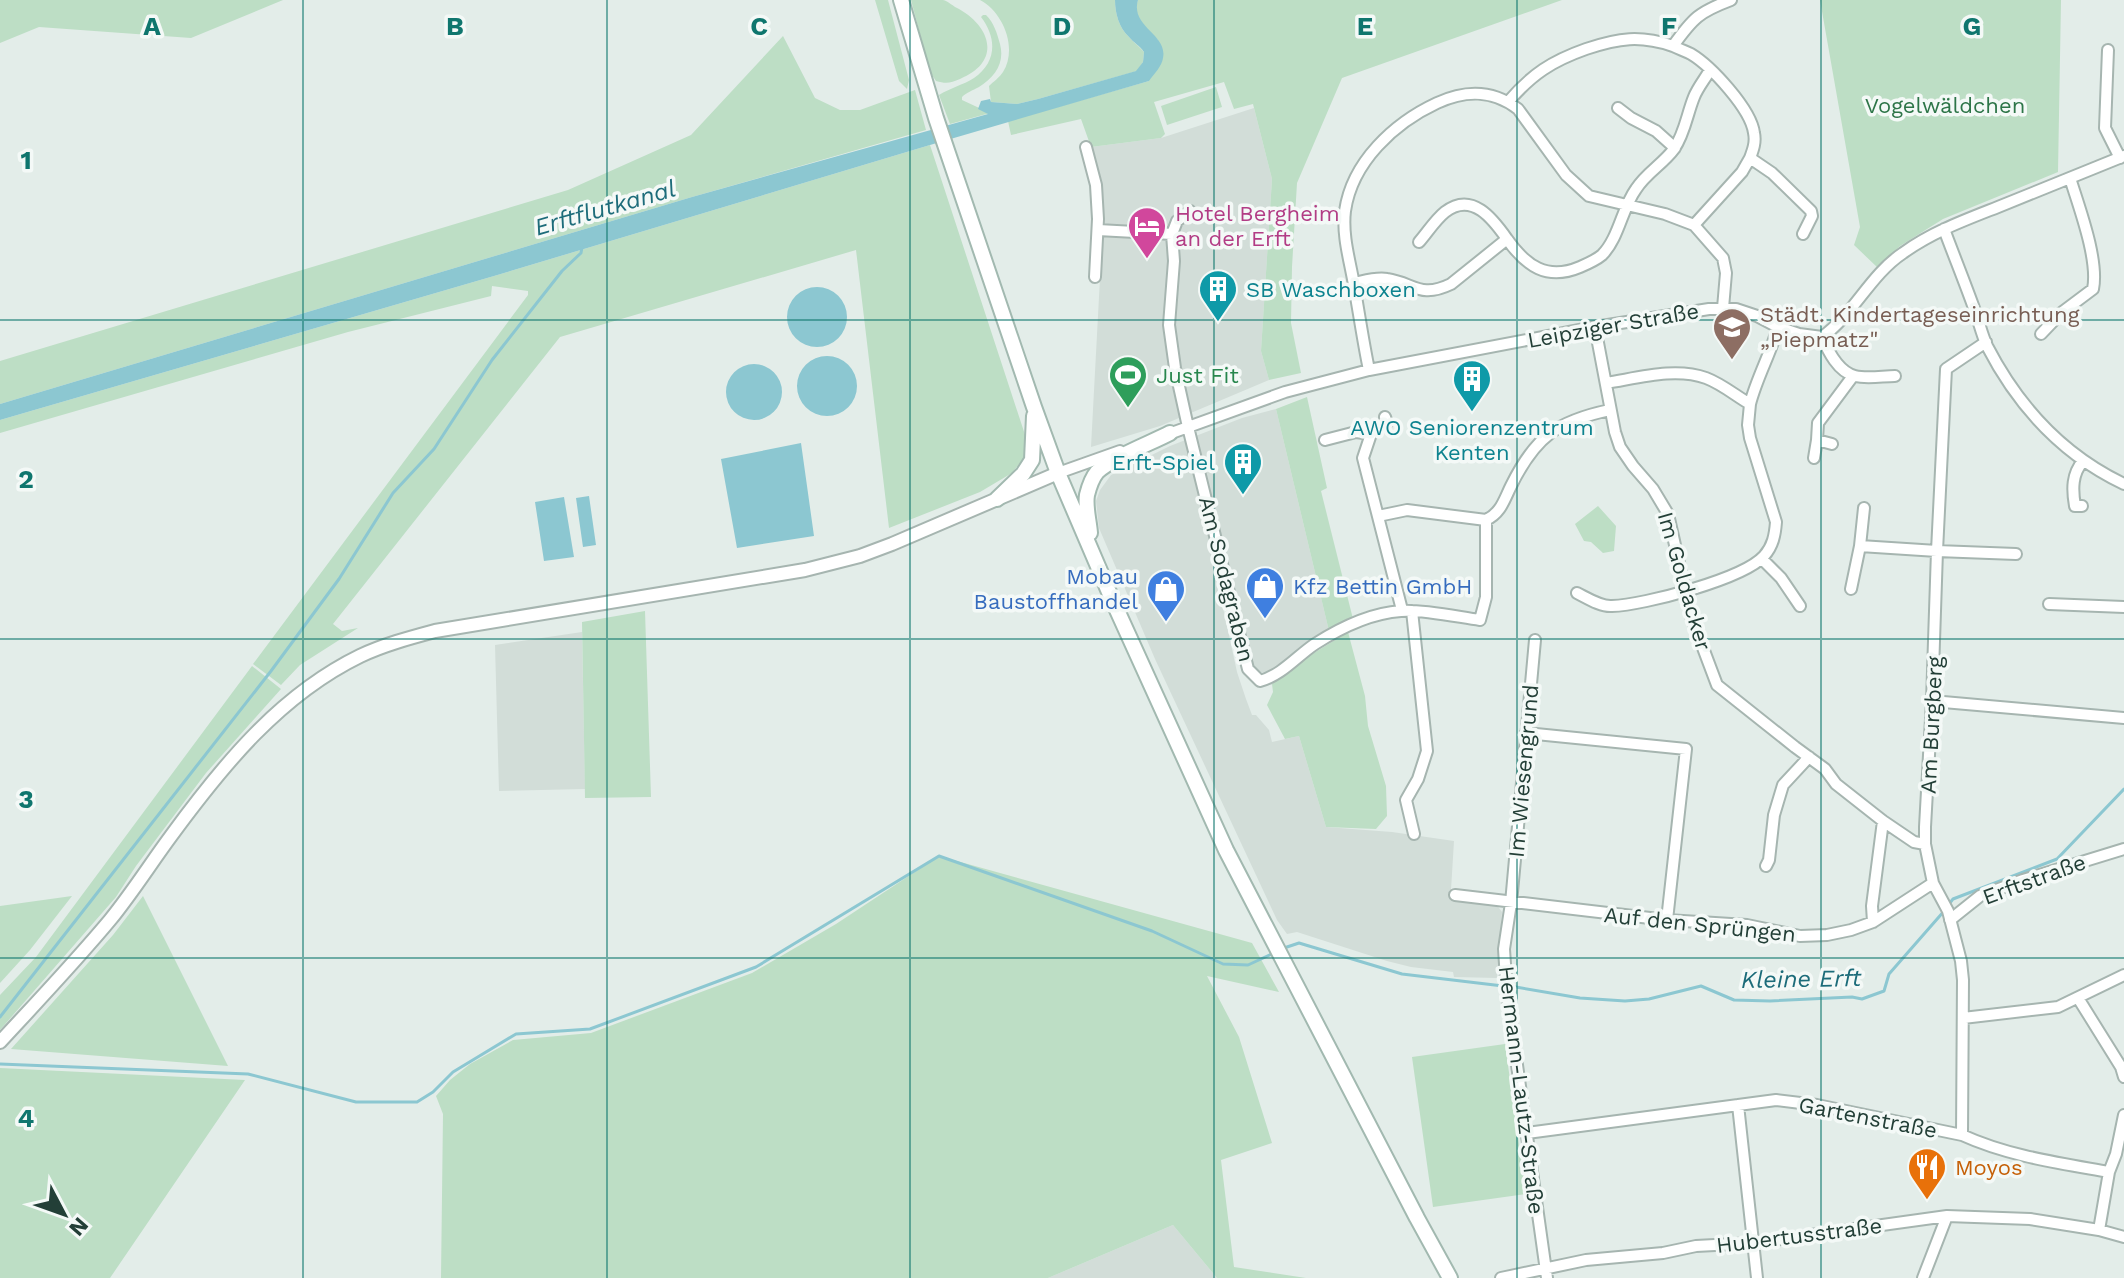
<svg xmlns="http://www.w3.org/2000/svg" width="2124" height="1278" font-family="'Work Sans',sans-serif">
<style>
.built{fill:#d2ddd8}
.green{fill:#bddec5}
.water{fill:#8cc7d1}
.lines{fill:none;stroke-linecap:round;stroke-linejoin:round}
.stream{stroke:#8cc7d1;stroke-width:3}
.minor-casing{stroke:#a6b5b0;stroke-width:14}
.tertiary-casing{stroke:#a6b5b0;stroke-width:16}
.secondary-casing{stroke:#a2b9b0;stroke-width:18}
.minor{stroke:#fff;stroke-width:10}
.tertiary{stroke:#fff;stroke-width:12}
.secondary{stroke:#fff;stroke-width:14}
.grid{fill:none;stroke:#0f766e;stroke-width:2;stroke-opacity:0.55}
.labels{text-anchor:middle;stroke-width:7;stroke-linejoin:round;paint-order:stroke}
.park-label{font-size:22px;fill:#2d7548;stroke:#f4f9f7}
.hotel-label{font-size:22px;fill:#b23c85;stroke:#f4f9f7;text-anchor:start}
.culture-label{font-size:22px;fill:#0d838f;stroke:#f4f9f7;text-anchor:start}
.education-label{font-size:22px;fill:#785e54;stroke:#f4f9f7;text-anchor:start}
.street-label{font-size:22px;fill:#233f37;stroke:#f4f9f7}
.leisure-label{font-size:22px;fill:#27864d;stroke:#f4f9f7;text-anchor:start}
.shop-label{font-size:22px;fill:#366cbe;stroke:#f4f9f7;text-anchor:end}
.food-label{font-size:22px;fill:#c56008;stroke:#f4f9f7;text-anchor:start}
.water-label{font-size:24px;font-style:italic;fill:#1d6c7a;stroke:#f4f9f7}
.grid-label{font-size:26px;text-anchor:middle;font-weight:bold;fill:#0f766e;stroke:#f4f9f7;stroke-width:7;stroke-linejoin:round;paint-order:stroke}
</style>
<rect width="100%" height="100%" fill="#e3ede9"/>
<path class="built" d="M1254 108 1272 179 1261 351 1269 380 1160 426 1091 447 1103 222 1091 147 1161 138Z
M1276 409 1329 631 1271 673 1261 672 1253 667 1236 601 1222 603 1237 672 1246 699 1252 715H1256L1269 730 1272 742 1299 736 1326 827 1392 832 1454 841 1451 890 1496 904 1502 912 1497 978 1454 977 1453 972 1411 967 1387 961 1297 932 1287 934 1277 920 1155 659 1099 528 1096 501 1100 490 1111 475 1170 446 1242 418Z
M582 632 585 789 499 791 495 645Z
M1173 1225 1217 1278H1048Z"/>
<path class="green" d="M0 0H283L191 38 39 27 0 43Z
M875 0H888L909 80 907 89 899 81Z
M911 0C921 0 934 0 943 0 948 1 954 7 959 9 992 28 1001 62 960 79 951 83 946 84 936 81L930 72Z
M980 0H1115C1115 13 1119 28 1129 37 1134 43 1139 46 1144 52L1143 62 1137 71 1038 99 1017 104 991 102 989 86C993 82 1000 77 1003 72 1018 48 1003 12 980 0Z
M1138 0H1562L1342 78 1297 183 1292 267 1291 323 1301 373 1269 380 1261 351 1272 179 1253 104 1234 109 1224 82 1154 102 1165 134 1161 138 1091 147 1081 119 1011 135 1008 121 1149 81 1158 40C1146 29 1132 17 1138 0Z
M1820 0H2061L2058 172 1943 219 1900 246 1878 268 1854 245 1860 227Z
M983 15H986C994 23 997 33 1000 44 1005 63 995 77 979 87 972 91 967 92 962 97V100L990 113 950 124 939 95C950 88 963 85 974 78 997 62 997 38 981 17Z
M783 36 815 98 840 110H860L915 90 926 130 692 197 0 404V361L568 190 691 135Z
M1216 87 1222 107 1167 125 1161 106Z
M930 145 1030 450 1012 473 980 492 889 528 856 250 560 337 333 624 342 631 358 628 300 665 281 685 253 664 528 295V291L492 286 491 296 348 332 0 433V420L494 276Z
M1307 397 1327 488 1321 491 1353 619 1329 631 1276 409Z
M1598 506 1616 526 1614 551 1603 553 1591 542 1584 541 1575 524Z
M645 611 651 797 585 798 582 622Z
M1348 632 1365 696 1368 726 1386 786 1387 816 1376 829 1326 827 1299 736 1285 739 1267 705 1273 692 1272 684 1296 664Z
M252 666 281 689 206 773 136 866 116 897 0 1030V995L36 957Z
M939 856 1252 943 1279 992 1207 976 1239 1037 1272 1143 1221 1160 1234 1267 1306 1278H1217L1173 1225 1048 1278H441L443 1114 436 1096 450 1080 470 1064 513 1040 591 1033 752 973 836 924Z
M72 896 30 950 0 983V906Z
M143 896 228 1066 11 1049 113 935Z
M1505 1044 1526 1194 1433 1207 1412 1057Z
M0 1068 245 1080 110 1278H0Z"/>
<path class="water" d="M1115 0H1138C1130 27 1168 34 1163 58 1162 66 1154 74 1149 81L930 145 494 276 0 420V404L692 197 988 114 978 109 981 101 990 99 991 102 1017 104 1038 99 1136 71 1143 62 1144 52C1139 45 1134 43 1129 37 1119 28 1115 13 1115 0Z
M787 317a30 30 0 1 1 60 0a30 30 0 1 1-60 0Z
M797 386a30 30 0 1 1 60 0a30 30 0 1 1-60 0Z
M726 392a28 28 0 1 1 56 0a28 28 0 1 1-56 0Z
M801 443 814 536 737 548 721 459Z
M589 496 596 545 583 547 576 498Z
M564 497 574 557 544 561 535 502Z"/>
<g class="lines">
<path class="stream" d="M1949 904 1953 899 2057 859 2124 789
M1284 948 1299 943 1402 974 1503 986
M1510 986 1580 998 1625 1001 1649 999 1701 986 1734 1000 1770 1001 1852 997 1862 999 1884 991 1889 974 1945 910
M0 1017 271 671 339 579 393 493 434 449 492 360 562 271 581 253 582 247
M0 1064 248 1074 356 1102H417L433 1092 453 1072 516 1034 590 1029 756 967 939 856 1152 931 1223 964 1248 965 1274 953"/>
<defs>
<path id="minor" d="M1731 0C1699 12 1693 18 1673 46 1679 49 1685 51 1691 54 1711 66 1751 109 1754 133 1756 142 1753 150 1750 158L1772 173 1811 211 1812 216 1803 234
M2108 50 2105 128 2120 158
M1508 102C1532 74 1552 61 1586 49 1619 38 1640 35 1673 46
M1618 108 1631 118 1656 131 1675 148
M1086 147 1096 185 1098 219 1095 277
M1190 211 1177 221 1172 234 1174 261 1169 325 1175 368 1188 427 1248 669 1260 681C1282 675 1297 656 1315 644 1340 628 1372 613 1401 611 1421 609 1458 617 1480 620L1486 597V520
M1694 225 1742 172 1750 158
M1944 229C1954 256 1965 283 1975 311 1979 322 1982 335 1987 346 2018 406 2063 455 2124 484
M1098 230 1172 234
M1419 242C1427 233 1435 220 1445 212 1472 191 1493 219 1507 239
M1354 283C1364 281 1376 277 1387 279 1414 283 1420 299 1451 284L1507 239C1526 266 1547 281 1580 267 1587 264 1596 260 1602 255 1619 238 1622 208 1636 189 1646 173 1663 164 1674 149 1685 133 1687 114 1694 97 1698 87 1705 79 1710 70
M1595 327 1615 432 1620 447 1633 466 1653 489 1668 514 1691 616 1717 685 1795 747 1825 769 1836 784 1883 821 1914 842 1925 844
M2041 334 2061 313 2093 289C2099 260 2079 207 2070 178
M1822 337C1828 351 1838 372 1855 376 1867 379 1883 376 1895 376
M1369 370C1363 341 1359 313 1354 285 1350 261 1342 236 1345 211 1352 162 1394 123 1437 103 1465 90 1492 89 1518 109L1566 175 1589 196 1665 214 1694 225 1723 258 1726 273 1723 308
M1606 383C1638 378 1675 367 1706 378 1722 384 1736 396 1750 404 1757 377 1771 353 1778 327
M1385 417 1387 423 1371 434 1363 458 1402 610
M1166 435 1285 392 1369 370 1595 327 1709 309H1736L1757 316 1778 327 1799 334 1822 337C1854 314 1870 275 1903 253 1932 232 1965 220 1998 207 2040 190 2082 173 2124 156
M1325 440 1356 432 1371 434
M1832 444 1817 440 1818 423 1853 376
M1814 458 1817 440
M1058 473 1120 451
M2082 506H2075C2072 489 2072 474 2083 461
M1864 508 1860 546 1937 551 2016 554
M1378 516 1407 510 1486 520
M1486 520C1501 513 1504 500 1511 486 1535 437 1557 421 1610 410
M1762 559 1781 578 1800 606
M1851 589 1860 546
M1577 593C1587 598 1601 607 1612 606 1644 605 1743 579 1764 556 1773 546 1775 535 1776 522L1750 438 1748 425 1750 404
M2049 604 2124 607
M1412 611 1427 751 1418 779 1406 800 1414 834
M1535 640 1511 903 1504 949 1507 994 1547 1278
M1932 701 2124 718
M1526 733 1686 749 1667 920
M1766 866 1769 860 1774 815 1783 785 1809 757
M1455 895 1667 920 1747 925 1800 936 1827 935 1851 930 1873 922 1933 883
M1950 920 1980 896 2023 880 2124 849
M1873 922 1872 906 1883 821
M2078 998 2121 1067 2124 1077
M1963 1018 2058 1007 2124 975
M1738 1105 1757 1278
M1527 1133 1776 1100 1817 1105 1962 1135C2008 1156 2059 1163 2109 1172
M1962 1135 1963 980 1961 961 1948 911 1933 883 1925 844V827L1932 701 1937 551 1946 369 1986 342
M2099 1230 2109 1172 2116 1154 2124 1115
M1501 1278 1586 1260 1663 1253 1696 1246 1753 1243 1947 1216 2030 1219 2099 1230 2124 1237
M1923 1278 1947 1216"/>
<path id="tertiary" d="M0 1042C37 1002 75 962 110 920 132 893 151 863 171 836 223 765 280 695 360 656 383 645 409 638 435 631L805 570 860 556 892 544 1058 473"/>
<path id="secondary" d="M901 0 936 118 1034 407 1058 473 1112 599 1226 850 1417 1218 1450 1278
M997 499 1023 474 1032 460 1034 416
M1090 533C1089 520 1085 507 1087 495 1089 487 1092 478 1097 472 1113 457 1151 443 1170 433"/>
</defs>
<use href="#minor" class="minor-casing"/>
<use href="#tertiary" class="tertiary-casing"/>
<use href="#secondary" class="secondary-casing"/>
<use href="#minor" class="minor"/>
<use href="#tertiary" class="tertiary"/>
<use href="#secondary" class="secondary"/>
</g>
<path class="grid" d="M303 0V1278M607 0V1278M910 0V1278M1214 0V1278M1517 0V1278M1821 0V1278M0 320H2124M0 639H2124M0 958H2124"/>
<defs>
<symbol id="hotel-pin" viewBox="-11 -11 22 30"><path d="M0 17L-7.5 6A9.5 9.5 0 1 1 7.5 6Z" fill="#d1479c" stroke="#f4f9f7"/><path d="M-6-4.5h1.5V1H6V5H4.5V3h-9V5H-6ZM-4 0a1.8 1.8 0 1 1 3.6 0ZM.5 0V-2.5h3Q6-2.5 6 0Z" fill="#fff"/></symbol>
<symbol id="building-pin" viewBox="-11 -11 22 30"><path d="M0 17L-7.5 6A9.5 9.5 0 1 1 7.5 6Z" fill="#0f9aa8" stroke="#f4f9f7"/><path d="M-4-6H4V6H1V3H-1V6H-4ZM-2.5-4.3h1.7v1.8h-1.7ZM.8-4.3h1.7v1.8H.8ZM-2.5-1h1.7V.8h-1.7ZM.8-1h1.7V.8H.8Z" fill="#fff"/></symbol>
<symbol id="school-pin" viewBox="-11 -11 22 30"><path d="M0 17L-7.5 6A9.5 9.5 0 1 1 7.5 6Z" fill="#8d6e63" stroke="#f4f9f7"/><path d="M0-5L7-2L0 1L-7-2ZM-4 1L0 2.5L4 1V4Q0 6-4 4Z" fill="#fff"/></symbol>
<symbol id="stadium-pin" viewBox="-11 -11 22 30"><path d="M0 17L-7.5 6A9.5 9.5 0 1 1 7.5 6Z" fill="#2e9e5b" stroke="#f4f9f7"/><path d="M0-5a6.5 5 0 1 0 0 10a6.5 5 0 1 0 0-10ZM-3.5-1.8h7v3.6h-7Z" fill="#fff"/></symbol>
<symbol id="shop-pin" viewBox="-11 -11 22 30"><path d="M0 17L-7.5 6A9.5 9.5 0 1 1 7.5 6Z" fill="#3f7fe0" stroke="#f4f9f7"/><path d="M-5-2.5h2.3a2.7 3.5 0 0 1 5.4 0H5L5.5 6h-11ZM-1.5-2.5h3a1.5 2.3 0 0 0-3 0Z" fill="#fff"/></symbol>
<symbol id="restaurant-pin" viewBox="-11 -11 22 30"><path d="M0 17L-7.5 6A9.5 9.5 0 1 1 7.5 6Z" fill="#e8710a" stroke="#f4f9f7"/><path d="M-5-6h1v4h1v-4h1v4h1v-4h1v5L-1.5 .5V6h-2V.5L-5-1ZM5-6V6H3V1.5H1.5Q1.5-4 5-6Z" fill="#fff"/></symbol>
</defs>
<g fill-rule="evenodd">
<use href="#hotel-pin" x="1125" y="204" width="44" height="60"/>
<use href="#building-pin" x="1196" y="267" width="44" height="60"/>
<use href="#school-pin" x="1710" y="305" width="44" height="60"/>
<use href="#stadium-pin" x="1106" y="353" width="44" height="60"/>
<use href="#building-pin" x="1450" y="357" width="44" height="60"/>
<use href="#building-pin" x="1221" y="440" width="44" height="60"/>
<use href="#shop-pin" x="1243" y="564" width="44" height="60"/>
<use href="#shop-pin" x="1144" y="567" width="44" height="60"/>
<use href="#restaurant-pin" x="1905" y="1145" width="44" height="60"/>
</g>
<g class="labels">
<g class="park-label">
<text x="1945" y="113">Vogelwäldchen</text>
</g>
<g class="hotel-label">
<text x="1175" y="221">Hotel Bergheim<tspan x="1175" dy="25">an der Erft</tspan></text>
</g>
<g class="culture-label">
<text x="1246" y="297">SB Waschboxen</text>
<text x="1472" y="435" text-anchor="middle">AWO Seniorenzentrum<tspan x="1472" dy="25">Kenten</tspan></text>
<text x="1215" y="470" text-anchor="end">Erft-Spiel</text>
</g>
<g class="education-label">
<text x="1760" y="322">Städt. Kindertageseinrichtung<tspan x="1760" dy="25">„Piepmatz"</tspan></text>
</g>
<g class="street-label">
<text transform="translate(1613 325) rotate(-10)" y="8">Leipziger Straße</text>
<text transform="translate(1227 579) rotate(76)" y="8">Am Sodagraben</text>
<text transform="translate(1685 581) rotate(74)" y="8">Im Goldacker</text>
<text transform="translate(1931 725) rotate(-87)" y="8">Am Burgberg</text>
<text transform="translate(1523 771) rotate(-85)" y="8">Im Wiesengrund</text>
<text transform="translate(2034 879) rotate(-20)" y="8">Erftstraße</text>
<text transform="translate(1700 924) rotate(6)" y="8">Auf den Sprüngen</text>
<text transform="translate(1522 1090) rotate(83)" y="8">Hermann-Lautz-Straße</text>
<text transform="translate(1868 1117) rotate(11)" y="8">Gartenstraße</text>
<text transform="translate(1799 1235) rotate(-7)" y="8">Hubertusstraße</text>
</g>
<g class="leisure-label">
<text x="1156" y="383">Just Fit</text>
</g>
<g class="shop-label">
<text x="1138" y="584">Mobau<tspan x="1138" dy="25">Baustoffhandel</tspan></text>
<text x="1293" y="594" text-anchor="start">Kfz Bettin GmbH</text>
</g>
<g class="food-label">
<text x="1955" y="1175">Moyos</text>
</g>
<g class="water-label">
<text transform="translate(605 208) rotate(-16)" y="8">Erftflutkanal</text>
<text transform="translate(1801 979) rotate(-1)" y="8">Kleine Erft</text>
</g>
</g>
<g class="grid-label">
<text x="152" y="35">A</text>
<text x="455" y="35">B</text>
<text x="759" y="35">C</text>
<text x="1062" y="35">D</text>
<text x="1365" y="35">E</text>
<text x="1669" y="35">F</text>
<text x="1972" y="35">G</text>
<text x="26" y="169">1</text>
<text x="26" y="488">2</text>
<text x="26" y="808">3</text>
<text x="26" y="1127">4</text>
</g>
<g transform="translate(64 1214) rotate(131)" stroke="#f4f9f7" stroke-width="6" paint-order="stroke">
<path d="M0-6L14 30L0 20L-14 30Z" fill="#233f37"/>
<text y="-12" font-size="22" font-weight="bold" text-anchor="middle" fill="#233f37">N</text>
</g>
</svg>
